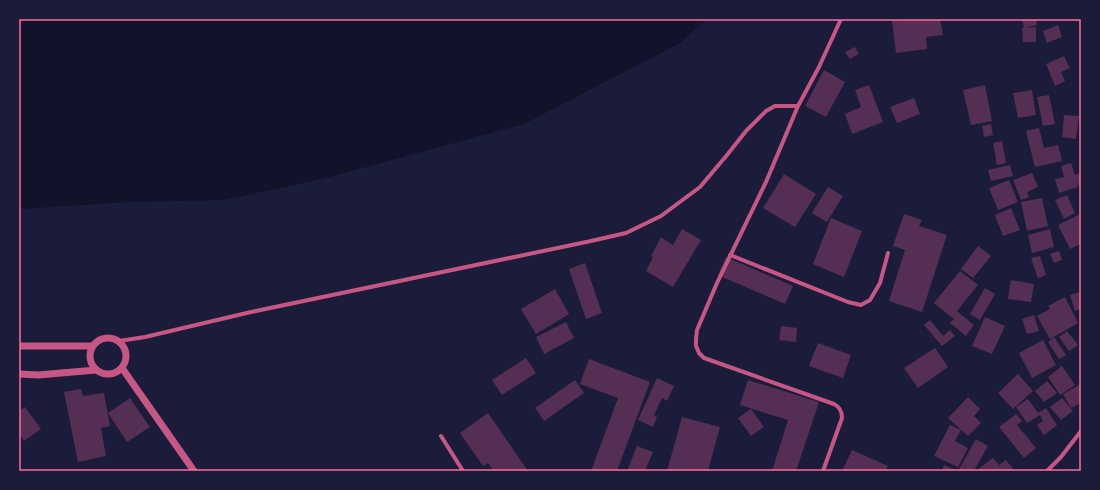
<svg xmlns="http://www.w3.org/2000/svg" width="1100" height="490" font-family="Cabin,sans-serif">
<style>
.water{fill:#12122b}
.building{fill:#542f53}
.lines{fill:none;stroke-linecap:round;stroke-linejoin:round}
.minor{stroke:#c65784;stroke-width:4}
.tertiary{stroke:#c65784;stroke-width:7}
.neatline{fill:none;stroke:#ff6b9d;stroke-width:1.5}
</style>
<rect width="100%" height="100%" fill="#1b1b3a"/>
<path class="water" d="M19 19H707L680 43 524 124 322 179 224 200 129 202 19 209Z"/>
<path class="building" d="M906 19H940L943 35 926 37 927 49 896 53 892 21Z
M1022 19H1036L1037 25 1024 28Z
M1058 25 1062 37 1047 43 1043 31Z
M1036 27V42H1023L1022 28Z
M855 47 859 54 850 59 845 52Z
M1064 56 1070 68 1061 72 1065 81 1055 86 1046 64Z
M824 70 845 82 826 117 805 106Z
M869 85 883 122 852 134 845 114 861 107 855 90Z
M985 85 992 121 971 125 963 90Z
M1032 90 1036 115 1018 118 1013 93Z
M1049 95 1055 124 1043 126 1037 97Z
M914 98 920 114 897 123 890 107Z
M1064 115 1079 116 1076 139 1062 137Z
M991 124 993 135 984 137 982 126Z
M1039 128 1044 148 1058 145 1062 161 1035 167 1026 131Z
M1002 141 1006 163 997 165 993 143Z
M1071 163 1075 175 1081 172V191L1076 180 1078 187 1059 193 1055 179 1064 177 1061 166Z
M1010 165 1013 176 991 181 988 170Z
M1032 173 1038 187 1027 192 1029 197 1021 200 1013 180Z
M784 174 816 194 795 227 763 208Z
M1009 180 1018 202 998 210 989 188Z
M828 187 843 196 827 222 812 213Z
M1067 195 1075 213 1064 219 1055 200Z
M1042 198 1048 226 1027 231 1021 202Z
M1011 208 1020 230 1003 236 995 215Z
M904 214 922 220 919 226 947 235 922 312 889 301 905 250 893 246Z
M1080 214 1081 216V244L1070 249 1058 225Z
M831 218 862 231 844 277 813 264Z
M682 229 701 240 673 287 646 271 653 257 651 256 661 237 673 245Z
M1050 229 1054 247 1032 253 1028 235Z
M978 246 991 256 973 278 961 269Z
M1059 251 1062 260 1054 263 1050 254Z
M1040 256 1046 275 1038 278 1031 258Z
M726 257 793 286 785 304 718 275Z
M585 263 602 313 586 319 569 269Z
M960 271 978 285 957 311 974 325 966 336 950 323 954 319 934 303Z
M1011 280 1034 284 1031 302 1008 299Z
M985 288 995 294 980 320 970 314Z
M555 289 569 314 536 334 521 309Z
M1081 292V309L1075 311 1070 295Z
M1065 297 1078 323 1050 339 1037 316 1050 309 1048 306Z
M1034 315 1039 331 1027 334 1022 319Z
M985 317 1005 326 992 354 972 346Z
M930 320 943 336 950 330 955 336 942 346 924 325Z
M566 322 574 338 544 354 536 337Z
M781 326 797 328 796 342 779 340Z
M1067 331 1078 345 1069 351 1059 337Z
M1054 337 1066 355 1059 359 1048 342Z
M1043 340 1056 365 1032 378 1019 353Z
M818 343 851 355 843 378 809 366Z
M935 348 948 367 918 388 904 368Z
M526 358 536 373 502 395 492 380Z
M589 359 650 382 617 471H591L618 398 580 384Z
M1062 366 1075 385 1060 395 1048 377Z
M1018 374 1033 391 1013 409 998 393Z
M657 378 674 386 667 401 662 398 654 415 657 417 653 427 638 420Z
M575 380 584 393 544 421 535 408Z
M748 380 819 402 796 471H772L788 420 740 405Z
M1047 381 1057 393 1044 402 1035 391Z
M1081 384V403L1071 408 1063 394Z
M81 389 83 396 104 393 110 426 101 428 106 456 78 462 64 392Z
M968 397 980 409 974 416 981 423 968 436 948 418Z
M130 398 150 427 127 442 108 413Z
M1062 398 1073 411 1061 420 1050 407Z
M1028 399 1038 413 1046 408 1057 425 1044 435 1037 425 1043 421 1040 415 1027 423 1016 407Z
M25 407 41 429 24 441 19 434V411Z
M751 409 764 427 751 436 738 418Z
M488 413 528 471H494L488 463 483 466 460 433Z
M1016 414 1022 421 1017 425 1036 448 1024 458 999 427Z
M682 417 720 427 708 471H667Z
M950 425 961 430 955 441 968 448 958 467 934 456Z
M976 439 988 446 974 471H958Z
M637 446 653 452 645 471H627Z
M852 450 888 466 885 471H842Z
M993 458 999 465 1006 460 1013 469 1010 471H976Z
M944 465 958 471H942Z"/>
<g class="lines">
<path class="minor" d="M730 255 848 302 861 305 870 300 880 283 888 253
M119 341 145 337 251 312 591 241 626 233 661 216 700 187 727 155 746 131 766 111 775 106H798
M441 436 463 471
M823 471 842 418C842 411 840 407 834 404L704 358 699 353 696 346V339L697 330 717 283 766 182 798 106 819 67 841 19
M1047 471 1061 457 1081 431"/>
<path class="tertiary" d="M90 356a18 18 0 1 1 36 0a18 18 0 1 1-36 0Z
M19 346H93
M122 368 194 471
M19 374 38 375 96 370"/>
</g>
<rect width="1100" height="490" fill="none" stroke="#1b1b3a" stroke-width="40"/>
<rect x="20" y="20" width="1060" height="450" class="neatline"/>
</svg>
